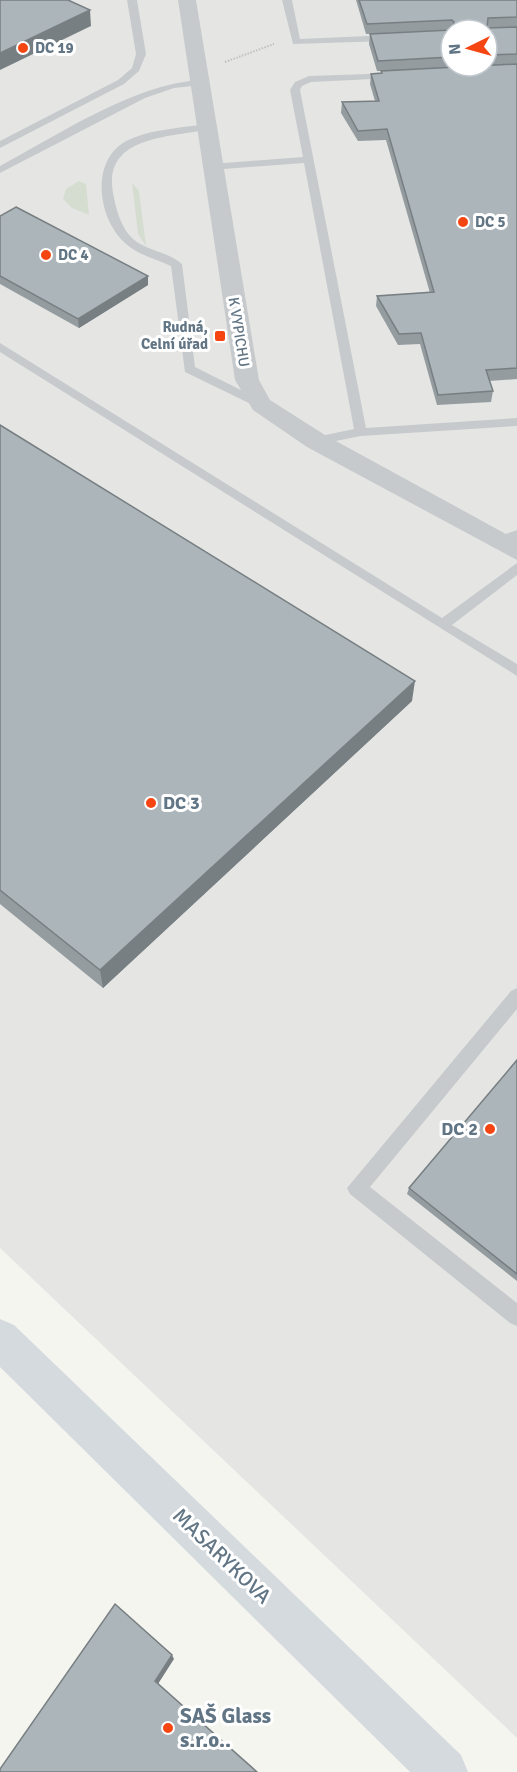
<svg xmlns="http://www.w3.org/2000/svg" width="517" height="1772" font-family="Signika,sans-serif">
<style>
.built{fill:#e5e6e4;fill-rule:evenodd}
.green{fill:#d5ddd1}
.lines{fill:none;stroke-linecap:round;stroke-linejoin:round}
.path{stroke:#bdc0c2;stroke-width:2;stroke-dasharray:1.5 1.5;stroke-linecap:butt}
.lane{fill:#c7cacd;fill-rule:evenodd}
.street{fill:#c7cacd;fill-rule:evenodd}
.secondary{fill:#d5dadf;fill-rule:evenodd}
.wall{fill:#949ca0}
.shaded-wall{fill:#787f82}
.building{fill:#acb5ba;stroke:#787f82;stroke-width:1.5}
.poi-dot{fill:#f44512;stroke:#fff;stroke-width:2}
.labels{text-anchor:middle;stroke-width:6;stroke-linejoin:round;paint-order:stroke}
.far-poi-label{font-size:15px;font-weight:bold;fill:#617585;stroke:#fff;text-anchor:start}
.far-street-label{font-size:15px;fill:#617585;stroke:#fff}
.poi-label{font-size:18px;font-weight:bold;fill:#617585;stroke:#fff;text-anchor:start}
.near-street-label{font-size:21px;fill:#617585;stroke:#fff}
.near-poi-label{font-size:21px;font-weight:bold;fill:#617585;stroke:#fff;text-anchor:start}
</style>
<rect width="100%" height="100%" fill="#f5f5f0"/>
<path class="built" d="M0 0H517V1738L0 1248ZM451 30H487V66H451Z"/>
<path class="green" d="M79 181 86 184 89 215 72 208 63 199 66 189Z
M132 183 139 191 146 246 138 234Z"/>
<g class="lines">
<path class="path" d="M225 62 274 44"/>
<path class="lane" d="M127 0H137L146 54 139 71 124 84 0 148V141L118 80 132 68 136 54Z
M282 0H292L300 39 390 35 395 38 390 41 293 44Z
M397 73 399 75 394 78 311 82 302 86 300 90 366 428 517 418V426L361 436 316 445 310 441 311 438 354 429 304 163 211 170 206 167 211 164 303 157 290 90 295 82 309 76Z
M199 80 204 83 202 85 174 88 145 98 0 173V166C60 134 132 85 199 80Z
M205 124 209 125V129C170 138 103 135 113 193 116 209 121 228 133 239 147 251 169 252 182 264L195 367 265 402 267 405 261 409 185 372 171 266C156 259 138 255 125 243 96 217 89 154 133 138 154 129 182 128 205 124Z
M0 343 442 618 517 563V575L452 625 517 664V676L0 352Z
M517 530V540L499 546 492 541 494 538Z
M517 988V1009L370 1187 517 1303V1326L510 1323 350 1194 347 1188 511 991Z"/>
<path class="street" d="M178 0H196L259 380 270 400 325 435 517 540V560L307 447 253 410 235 380Z"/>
<path class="secondary" d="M0 1319 14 1325 461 1755 468 1772H410L0 1367Z"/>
</g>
<path class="wall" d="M356 0H517V64L487 65V30H451L366 34Z
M451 30V66L517 64V379L489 381 493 391 491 402 437 405 420 344 398 345 376 306 377 296 430 293 386 140 358 141 341 113 342 102 375 101 370 84 371 74 381 73V71H377L369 44 370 34Z
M0 216 148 276V285L79 328 0 284Z
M0 425 412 701 103 988 0 904Z
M517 1060V1281L407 1194 409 1188Z"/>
<path class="shaded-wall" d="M90 10 91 26 0 70V53Z
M148 276V285L79 328 78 319Z
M415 681 412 701 103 988 100 970Z
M172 1655 174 1659 158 1684 155 1681Z"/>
<path class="building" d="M0 0H68L90 10 0 53Z
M359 0H517V17L488 18 487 28 517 27V54L487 55V30H452L454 22 452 20 367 24Z
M451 30V57L378 61 370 34Z
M517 64V368L486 370 493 391 438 395 421 333 399 334 377 296 434 292 387 129 358 131 342 102 379 101 371 74 382 73 381 71Z
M16 207 148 276 78 319 0 276V216Z
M0 425 415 681 100 970 0 890Z
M517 1060V1274L409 1188Z
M115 1604 172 1655 155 1681 257 1772H0V1769Z"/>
<g class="poi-dot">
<circle cx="23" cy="48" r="6"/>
<circle cx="463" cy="222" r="6"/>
<circle cx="46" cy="255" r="6"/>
<rect x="214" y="330" width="12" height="12" rx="3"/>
<circle cx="151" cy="803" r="6"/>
<circle cx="490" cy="1129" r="6"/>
<circle cx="168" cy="1728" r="6"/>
</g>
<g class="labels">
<g class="far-poi-label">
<text x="35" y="53">DC 19</text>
<text x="475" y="227">DC 5</text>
<text x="58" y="260">DC 4</text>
<text x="208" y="332" text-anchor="end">Rudná,<tspan x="208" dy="17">Celní úřad</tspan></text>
</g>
<g class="far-street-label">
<text transform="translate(239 332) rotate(81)" y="5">K VYPICHU</text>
</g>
<g class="poi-label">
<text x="163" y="809">DC 3</text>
<text x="478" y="1135" text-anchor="end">DC 2</text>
</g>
<g class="near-street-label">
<text transform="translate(222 1556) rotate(44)" y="7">MASARYKOVA</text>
</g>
<g class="near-poi-label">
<text x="180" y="1723">SAŠ Glass<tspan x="180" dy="24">s.r.o..</tspan></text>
</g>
</g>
<g transform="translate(469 48) rotate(265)"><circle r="28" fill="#ffffff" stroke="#c0c8ce" stroke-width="1.5"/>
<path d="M0-4.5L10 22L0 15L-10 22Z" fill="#f44512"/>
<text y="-9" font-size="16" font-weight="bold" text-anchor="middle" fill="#617585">N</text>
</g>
</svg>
